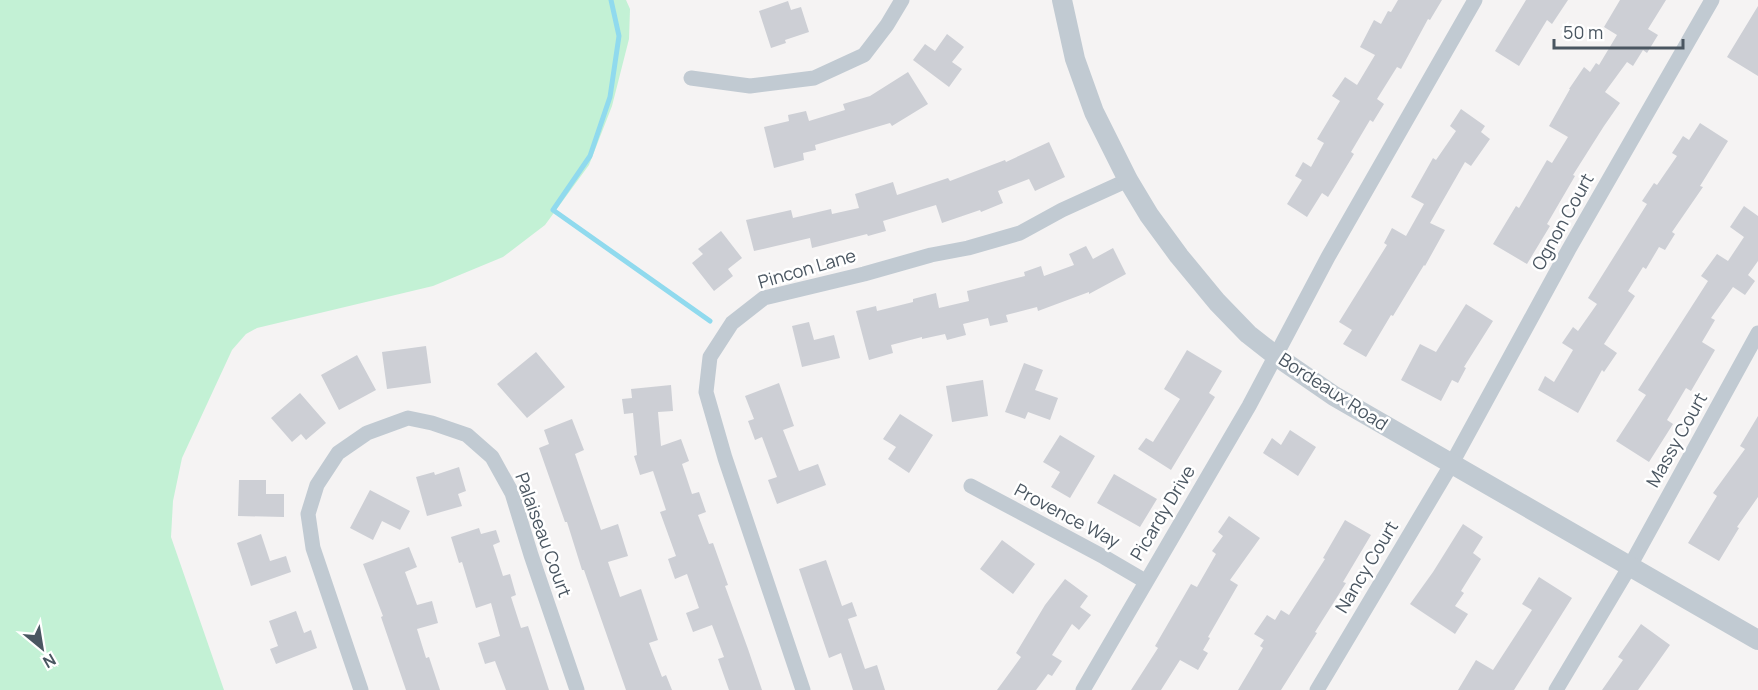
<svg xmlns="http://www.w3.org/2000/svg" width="1758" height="690" font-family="Manrope,sans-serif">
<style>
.green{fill:#c3f1d5}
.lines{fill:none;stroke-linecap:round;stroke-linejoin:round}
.stream{stroke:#90daee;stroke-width:5}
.building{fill:#cdcfd5}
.minor{stroke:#c1cad2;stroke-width:15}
.tertiary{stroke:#c1cad2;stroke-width:20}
.labels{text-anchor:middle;stroke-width:5;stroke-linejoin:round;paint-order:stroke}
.street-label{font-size:18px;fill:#4a5661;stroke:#fff}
</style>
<rect width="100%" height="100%" fill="#f5f3f3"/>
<path class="green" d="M0 0H626L630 9 629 39 612 106 589 165 545 225 503 257 433 286 257 328 246 334 232 350 182 458 173 501 171 537 224 690H0Z"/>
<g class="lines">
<path class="stream" d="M611 0 619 36 610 97 590 156 553 210 710 321"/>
</g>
<path class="building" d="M1398 0H1442L1430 20 1428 19 1401 69 1397 67 1377 99 1384 104 1373 122 1370 120 1351 152 1354 154 1333 189 1328 197 1322 193 1307 217 1287 204 1302 180 1295 176 1303 162 1311 167 1324 143 1317 139 1340 101 1332 96 1345 77 1357 85 1375 55 1360 47 1374 20 1381 24 1388 11 1391 12Z
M1526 0H1568L1552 24 1547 20 1519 66 1495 51Z
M1620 0H1666L1648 29 1658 35 1647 53 1643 50 1633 66 1627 62 1605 92 1620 103 1604 126 1573 175 1575 176 1547 224 1550 226 1527 264 1493 244 1516 206 1519 208 1547 160 1552 163 1568 137 1549 126 1570 89H1569L1584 67 1590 72 1596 63 1599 65 1617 35 1604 27Z
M788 1 791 10 801 7 809 32 785 40 786 43 771 48 759 11Z
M1758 6V76L1727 57Z
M947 34 964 47 952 62 962 69 949 87 913 60 925 44 935 51Z
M908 72 928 104 892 126 890 123 815 145 816 150 803 153 804 160 774 168 764 127 789 121 788 115 806 111 809 121 845 110 843 104 870 96Z
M1461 109 1485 126 1481 132 1490 139 1471 166 1465 162 1430 223 1445 230 1425 266 1424 265 1393 316 1391 315 1366 357 1343 344 1352 330 1339 322 1387 245 1384 243 1392 228 1406 236 1424 204 1411 197 1433 158 1436 160 1456 131 1450 126Z
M1700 123 1728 141 1700 186 1703 187 1672 232 1675 234 1665 250 1659 247 1646 269 1643 267 1628 291 1635 296 1604 344 1617 353 1604 372 1602 370 1578 413 1538 390 1545 376 1554 382 1573 350 1562 343 1573 327 1578 331 1597 304 1588 298 1647 204 1642 201 1654 183 1657 185 1677 156 1672 153 1683 136 1689 140Z
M1049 142 1065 177 1035 191 1029 179 998 191 1003 203 981 212 980 210 942 223 936 205 883 221 886 231 868 236 867 234 812 248 810 238 754 251 746 220 791 210 793 218 831 209 832 214 859 208 855 194 893 182 897 195 948 178 950 181 1005 160 1006 162Z
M1744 206 1758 216V261L1748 275 1755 281 1745 295 1733 287 1711 318 1715 320 1702 342 1715 350 1691 391 1686 388 1667 420 1673 424 1649 462 1616 441 1646 395 1638 390 1708 281 1701 276 1717 254 1728 261 1744 237 1730 227Z
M721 231 742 258 728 269 733 276 714 291 692 263 703 254 698 249Z
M1086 246 1093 259 1113 248 1126 274 1089 294V292L1038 311 1037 307 1006 315 1008 322 990 326 988 318 963 324 966 335 947 340 945 334 922 339V337L891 345 893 353 869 360 856 311 876 306 877 311 913 302V299L936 293 939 308 969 301 967 291 1025 276 1024 272 1041 266 1044 276 1074 265 1069 254Z
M1466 304 1493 321 1464 367 1466 368 1458 383 1452 380 1441 401 1401 380 1420 344 1436 352Z
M809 322 814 340 834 335 840 358 802 367 792 326Z
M426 346 431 383 387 389 382 352Z
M1187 350 1222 371 1209 393 1215 397 1171 470 1138 449 1146 438 1153 442 1180 399 1164 389Z
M536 352 565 387 527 418 497 384Z
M357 355 376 390 339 410 321 375Z
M1024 363 1043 370 1035 390 1058 398 1050 420 1028 412 1025 419 1005 412Z
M983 380 988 416 952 422 946 386Z
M779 383 794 426 783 430 799 471 818 464 826 485 777 504 768 480 777 477 762 437 755 440 748 421 754 419 745 396Z
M671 385 673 411 658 412 661 446 681 439 689 461 682 464 692 494 699 492 706 512 698 515 709 544 713 543 728 585 725 586 748 649 762 690H729L718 659 724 657 712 625 693 632 686 613 699 608 687 574 675 579 668 559 676 556 660 512 666 510 653 471 640 475 634 456 637 455 633 413 624 414 622 399 632 398 631 389Z
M300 393 326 423 306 440 301 434 292 442 271 418Z
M900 414 933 435 909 473 888 459 896 447 883 439Z
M1758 416V497L1737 527 1739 528 1719 561 1688 543 1717 496 1713 493 1745 449 1740 446Z
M572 419 584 450 575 454 601 530 618 524 628 556 608 562 620 597 641 589 658 640 649 643 662 677 666 675 672 690H626L584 570H582L567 522H565L539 448 549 444 544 430Z
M1290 430 1316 447 1298 476 1263 453 1272 438 1281 445Z
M1060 435 1095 456 1070 498 1051 487 1060 472 1043 462Z
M459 467 466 491 458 494 462 506 427 516 416 477 434 472 435 475Z
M1114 474 1157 499 1140 527 1097 503Z
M239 480H266V494H284V517L238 516Z
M370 490 410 511 400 530 382 521 373 540 350 528Z
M1229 516 1260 538 1230 580 1238 585 1208 637 1210 638 1203 650 1208 653 1198 670 1180 660 1161 690H1131L1158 648 1155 646 1191 584 1197 587 1216 554 1212 551 1223 536 1218 532Z
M1345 520 1371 535 1343 582 1346 583 1315 632 1317 633 1281 690H1238L1263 648 1260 646 1264 640 1254 634 1267 615 1275 620 1281 610 1289 615 1325 559 1323 558Z
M1463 524 1483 537 1473 553 1481 559 1461 591 1464 593 1455 606 1468 614 1455 634 1410 604 1433 572Z
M479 528 481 534 496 530 500 542 493 545 503 576 510 574 516 595 511 597 521 628 528 626 549 690H506L495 661 485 664 478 643 500 636 491 603 476 608 462 562 459 563 451 537Z
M261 534 270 561 286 556 291 572 251 586 237 543Z
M1002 540 1035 564 1013 594 980 569Z
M409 547 417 567 405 572 417 605 432 601 438 623 417 629 426 658 429 657 440 690H406L381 617 383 616 363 564Z
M826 560 842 606 852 602 857 616 848 619 865 669 877 665 885 690H853L841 653 829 658 799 569Z
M1539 577 1572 598 1514 690H1458L1476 660 1493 670 1532 610 1522 604Z
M1065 579 1088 596 1080 607 1091 615 1079 630 1072 624 1052 655 1062 661 1052 676 1048 674 1036 690H997L1021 657 1016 653 1045 605Z
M296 611 304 633 311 630 317 648 276 664 270 649 278 646 269 621Z
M1641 624 1670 645 1638 690H1602L1623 660 1618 657Z"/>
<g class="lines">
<path class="minor" d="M691 78 750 86 814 78 864 55 887 25 902 0
M971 486 1104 557 1145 581
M361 690 313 548 308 514 317 485 338 453 367 433 408 418 432 423 467 435 492 457 512 493 531 555 577 690
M803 690 725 458 706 392 710 357 732 323 764 298 864 274 931 255 968 248 1020 233 1062 210 1128 180
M1083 690 1249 406 1328 257 1475 0
M1317 690 1451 465 1569 249 1712 0
M1556 690 1630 566 1758 333"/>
<path class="tertiary" d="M1062 0 1075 59 1094 112 1128 180 1149 215 1179 256 1217 302 1248 334 1276 356 1334 396 1758 640"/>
</g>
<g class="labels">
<g class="street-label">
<text transform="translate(1563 222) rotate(-61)" y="6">Ognon Court</text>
<text transform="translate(807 269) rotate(-16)" y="6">Pincon Lane</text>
<text transform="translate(1333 392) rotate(33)" y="6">Bordeaux Road</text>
<text transform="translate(1677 440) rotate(-61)" y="6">Massy Court</text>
<text transform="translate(1163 513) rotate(-59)" y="6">Picardy Drive</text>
<text transform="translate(1067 516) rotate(28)" y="6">Provence Way</text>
<text transform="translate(543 535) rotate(70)" y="6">Palaiseau Court</text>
<text transform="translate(1367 567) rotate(-59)" y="6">Nancy Court</text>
</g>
</g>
<g transform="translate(42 648) rotate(150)" stroke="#ffffff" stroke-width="4.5" paint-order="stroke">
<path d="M0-4.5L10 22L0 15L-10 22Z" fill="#4a5661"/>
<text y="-9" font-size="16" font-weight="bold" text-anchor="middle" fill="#4a5661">N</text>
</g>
<path d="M1554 39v9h129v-9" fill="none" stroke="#4a5661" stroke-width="3"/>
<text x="1563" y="39" font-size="18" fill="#4a5661" stroke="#ffffff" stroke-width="4.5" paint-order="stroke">50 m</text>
</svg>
